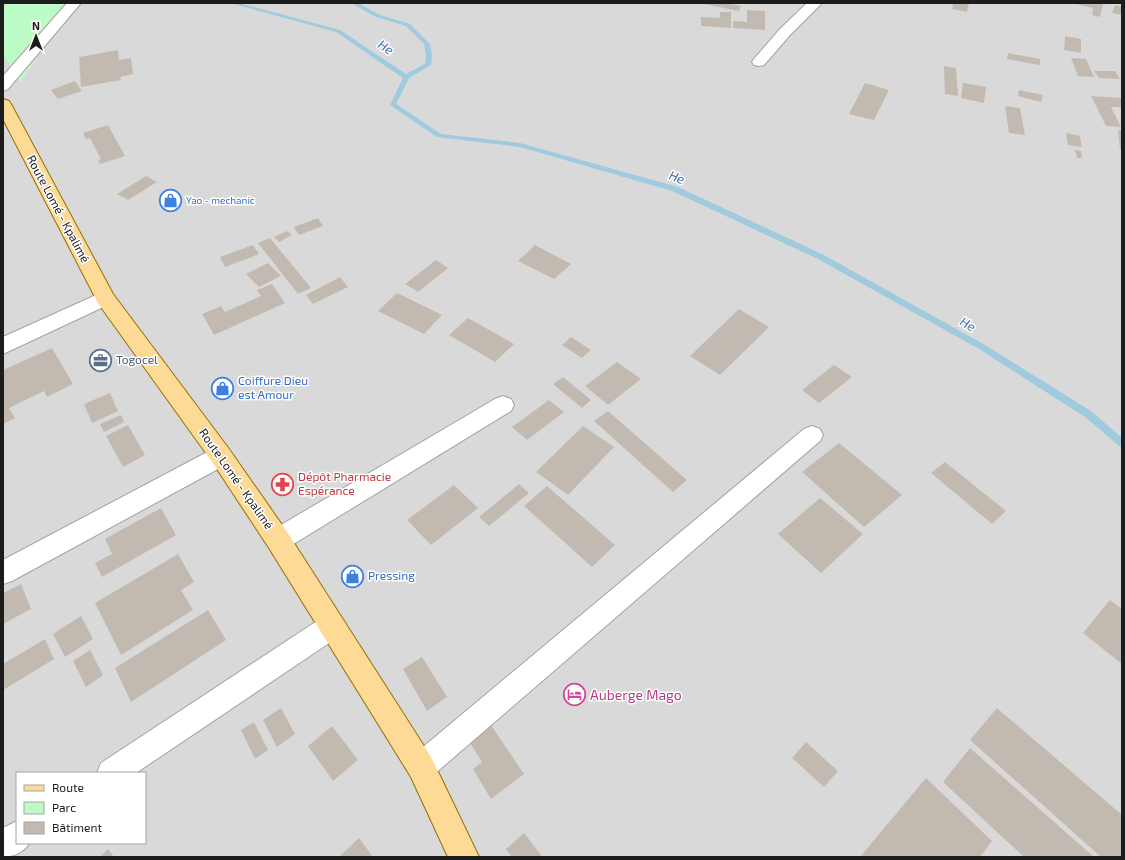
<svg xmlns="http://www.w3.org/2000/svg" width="1125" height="860" font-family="'Exo 2',sans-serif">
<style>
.residential{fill:#dad9d9;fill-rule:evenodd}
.park{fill:#bcfac6}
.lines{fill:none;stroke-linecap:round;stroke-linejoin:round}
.stream{fill:#a0cadd;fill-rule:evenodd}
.building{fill:#c2bab1}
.street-casing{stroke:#a3a3a3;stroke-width:2}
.primary-casing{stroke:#947000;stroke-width:2}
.street{fill:#fff;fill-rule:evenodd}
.primary{fill:#fdda96;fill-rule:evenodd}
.labels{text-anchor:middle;stroke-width:3;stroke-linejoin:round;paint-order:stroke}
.far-shop-label{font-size:10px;fill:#366cbe;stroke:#fff;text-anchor:start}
.street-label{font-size:12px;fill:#1c1c1c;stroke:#fff}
.service-label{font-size:12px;fill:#4e5e75;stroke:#fff;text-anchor:start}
.shop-label{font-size:12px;fill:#366cbe;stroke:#fff;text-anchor:start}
.health-label{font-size:12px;fill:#be3a42;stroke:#fff;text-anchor:start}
.water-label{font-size:13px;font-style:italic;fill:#4771ad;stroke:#fff}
.near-hotel-label{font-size:14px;fill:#b23c85;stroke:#fff;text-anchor:start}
</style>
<rect width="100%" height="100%" fill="#eeebe1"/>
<path class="residential" d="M3 3H1122V857H3ZM17 773H145V843H17Z"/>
<path class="park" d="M3 3H74L20 82 3 54Z"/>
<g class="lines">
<path class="stream" d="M230 3H239L340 30 406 74 425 64 426 55 424 44 406 26 376 17 351 3H358L380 15 410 24 430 44 432 55 431 65 409 78 396 104 441 134 520 143 678 187 824 255 985 345 1091 411 1122 438V447L1119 446 1085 417 979 349 818 259 672 191 520 147 437 137 390 105 403 78 336 32Z"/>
</g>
<path class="building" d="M699 3H726L741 6 739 11Z
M953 3H969L967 12 952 9Z
M1071 3 1103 4 1100 17 1092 15 1093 8Z
M1115 5 1122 7V15L1112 13Z
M747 10 765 11V30L733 28V21L747 22Z
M720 12H731V28L701 26V17L720 18Z
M1065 36 1081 39V53L1064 50Z
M118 50 119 60 131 58 133 74 120 77 121 80 81 87 79 57Z
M1008 53 1040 59V65L1007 59Z
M1071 58 1086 59 1094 77 1078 76Z
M944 66 956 68 958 96 945 94Z
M1094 71H1115L1120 79 1099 78Z
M75 81 82 91 58 99 51 90Z
M865 83 889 90 874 120 849 114Z
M963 83 986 87 984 103 961 98Z
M1019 90 1043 95 1041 102 1018 96Z
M1091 96 1122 98V107H1111L1121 127 1106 126Z
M1005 106 1020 108 1025 135 1009 133Z
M108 125 125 156 100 164 98 160 101 159 90 138 86 139 83 133Z
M1118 130H1122V150L1120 149Z
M1066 133 1080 136 1082 147 1068 145Z
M1075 150 1081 151 1082 158H1077Z
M146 176 157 182 128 200 117 194Z
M318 218 323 226 299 235 294 227Z
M287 231 292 235 279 242 274 237Z
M270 238 311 288 298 294 258 243Z
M253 245 259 254 225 267 220 257Z
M535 245 571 264 554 279 518 261Z
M436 260 448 268 418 292 405 284Z
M268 263 281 276 259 287 246 274Z
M340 277 348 287 313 304 306 295Z
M272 284 285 303 214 335 202 314 221 306 225 312 261 296 257 290Z
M397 293 442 315 424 334 378 311Z
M739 309 769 327 720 375 690 356Z
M468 318 514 344 495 362 449 335Z
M571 337 591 350 582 358 562 345Z
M52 348 73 384 47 397 44 391 9 408 15 418 3 424V370Z
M617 362 641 379 608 405 585 386Z
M834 365 852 377 819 403 802 390Z
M563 377 591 400 582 408 553 384Z
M110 393 118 411 92 423 84 404Z
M549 400 564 412 527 440 512 427Z
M608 411 687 480 673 492 594 421Z
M121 415 124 422 104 432 100 424Z
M128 425 145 455 123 467 106 436Z
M583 426 614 447 568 495 536 472Z
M839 443 902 495 864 527 802 472Z
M945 462 1006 511 992 524 931 473Z
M519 484 529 493 489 526 479 517Z
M454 485 478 508 431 545 407 520Z
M547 486 615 545 592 567 524 506Z
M820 498 863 534 821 573 778 534Z
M161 508 176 535 102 577 95 563 112 554 105 539Z
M178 554 194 582 181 590 193 610 121 655 95 603Z
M21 584 31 609 3 624V593Z
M1110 600 1122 609V664L1083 633Z
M208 610 226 640 131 702 115 668Z
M81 616 93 639 65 657 53 634Z
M45 639 54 659 3 690V664Z
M90 650 103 675 86 687 73 661Z
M422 657 447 697 427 711 403 669Z
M281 708 295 734 277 747 263 720Z
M997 708 1122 815V857H1101L970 740Z
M254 722 268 750 255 759 241 730Z
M491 725 524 774 491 799 473 769 482 762 469 741Z
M332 726 358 760 333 781 308 746Z
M806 742 838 771 824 787 792 758Z
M970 748 1094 857H1024L943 782Z
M926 778 992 841 980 857H860Z
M524 833 541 855 539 857H512L506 849Z
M359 838 373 857H339Z
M108 849 114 857H100Z"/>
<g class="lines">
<defs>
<path id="street" d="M67 3H81L8 89 3 91V76Z
M807 3H822L790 35 764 65 759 66 754 65 752 62 754 59 780 29Z
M105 291 112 293 115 298 112 303 3 354V337Z
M503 396 511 399 514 405 511 411 287 548 278 551 269 548 266 540 269 532 495 399Z
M812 426 820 429 823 435 820 441 431 777 421 781 411 777 407 767 411 757 804 429Z
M221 447 229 449 232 456 229 463 12 581 3 584V560L213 449Z
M332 614 341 617 345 626 341 635 136 773H97L101 763 323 617Z
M17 821V843H29C25 852 12 857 3 857V828Z"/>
<path id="primary" d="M3 99 9 101 11 104 113 294 229 449 287 532 431 757 479 857H448L411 777 269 548 213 463 98 303 3 119Z"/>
</defs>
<use href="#street" class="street-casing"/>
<use href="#primary" class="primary-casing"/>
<use href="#street" class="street"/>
<use href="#primary" class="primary"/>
</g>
<defs>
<symbol id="shop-ring" viewBox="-11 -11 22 22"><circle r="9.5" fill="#fff" stroke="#3f7fe0" stroke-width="1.5"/><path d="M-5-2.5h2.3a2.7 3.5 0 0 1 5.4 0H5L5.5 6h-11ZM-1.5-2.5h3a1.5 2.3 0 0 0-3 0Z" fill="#3f7fe0"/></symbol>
<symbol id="office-ring" viewBox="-11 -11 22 22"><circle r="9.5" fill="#fff" stroke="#5c6f8a" stroke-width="1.5"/><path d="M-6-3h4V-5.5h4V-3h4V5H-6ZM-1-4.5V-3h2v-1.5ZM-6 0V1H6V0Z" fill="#5c6f8a"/></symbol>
<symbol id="pharmacy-ring" viewBox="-11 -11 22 22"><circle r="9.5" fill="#fff" stroke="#e0444e" stroke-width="1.5"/><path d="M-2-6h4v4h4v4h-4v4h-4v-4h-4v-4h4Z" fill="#e0444e"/></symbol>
<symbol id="hotel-ring" viewBox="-11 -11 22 22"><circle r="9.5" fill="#fff" stroke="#d1479c" stroke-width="1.5"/><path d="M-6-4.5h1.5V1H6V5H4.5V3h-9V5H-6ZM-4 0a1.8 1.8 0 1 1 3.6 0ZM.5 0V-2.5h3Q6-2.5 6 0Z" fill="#d1479c"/></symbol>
</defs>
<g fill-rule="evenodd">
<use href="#shop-ring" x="158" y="188" width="25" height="25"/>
<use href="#office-ring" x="88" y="348" width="25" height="25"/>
<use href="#shop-ring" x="210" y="376" width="25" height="25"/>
<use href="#pharmacy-ring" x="270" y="472" width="25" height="25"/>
<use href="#shop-ring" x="340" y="564" width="25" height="25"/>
<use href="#hotel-ring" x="562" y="682" width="25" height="25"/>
</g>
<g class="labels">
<g class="far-shop-label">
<text x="186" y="204">Yao - mechanic</text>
</g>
<g class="street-label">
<text transform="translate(58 209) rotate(62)" y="4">Route Lomé - Kpalimé</text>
<text transform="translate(236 479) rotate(55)" y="4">Route Lomé - Kpalimé</text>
</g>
<g class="service-label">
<text x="116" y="364">Togocel</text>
</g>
<g class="shop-label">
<text x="238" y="385">Coiffure Dieu<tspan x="238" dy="14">est Amour</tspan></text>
<text x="368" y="580">Pressing</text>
</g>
<g class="health-label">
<text x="298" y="481">Dépôt Pharmacie<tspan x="298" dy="14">Espérance</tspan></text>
</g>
<g class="water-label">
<text transform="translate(386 47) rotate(34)" y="5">He</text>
<text transform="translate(677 177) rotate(20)" y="5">He</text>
<text transform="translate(968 324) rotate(29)" y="5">He</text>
</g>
<g class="near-hotel-label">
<text x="590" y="700">Auberge Mago</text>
</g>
</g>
<rect width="1125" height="860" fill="none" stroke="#1c1c1c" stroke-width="8"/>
<rect x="16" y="772" width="130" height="72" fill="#ffffff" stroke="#a4a4a4"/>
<rect x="24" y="785" width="20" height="6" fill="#fdda96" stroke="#a4a4a4"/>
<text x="52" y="792" font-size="12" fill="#1c1c1c">Route</text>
<rect x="24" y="802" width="20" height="12" fill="#bcfac6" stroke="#a4a4a4"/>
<text x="52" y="812" font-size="12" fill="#1c1c1c">Parc</text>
<rect x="24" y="822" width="20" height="12" fill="#c2bab1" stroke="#a4a4a4"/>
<text x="52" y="832" font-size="12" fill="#1c1c1c">Bâtiment</text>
<g transform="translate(36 36)" stroke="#ffffff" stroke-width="3" paint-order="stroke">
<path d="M0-3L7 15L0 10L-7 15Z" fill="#1c1c1c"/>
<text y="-6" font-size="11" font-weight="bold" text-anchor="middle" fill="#1c1c1c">N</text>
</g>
</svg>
